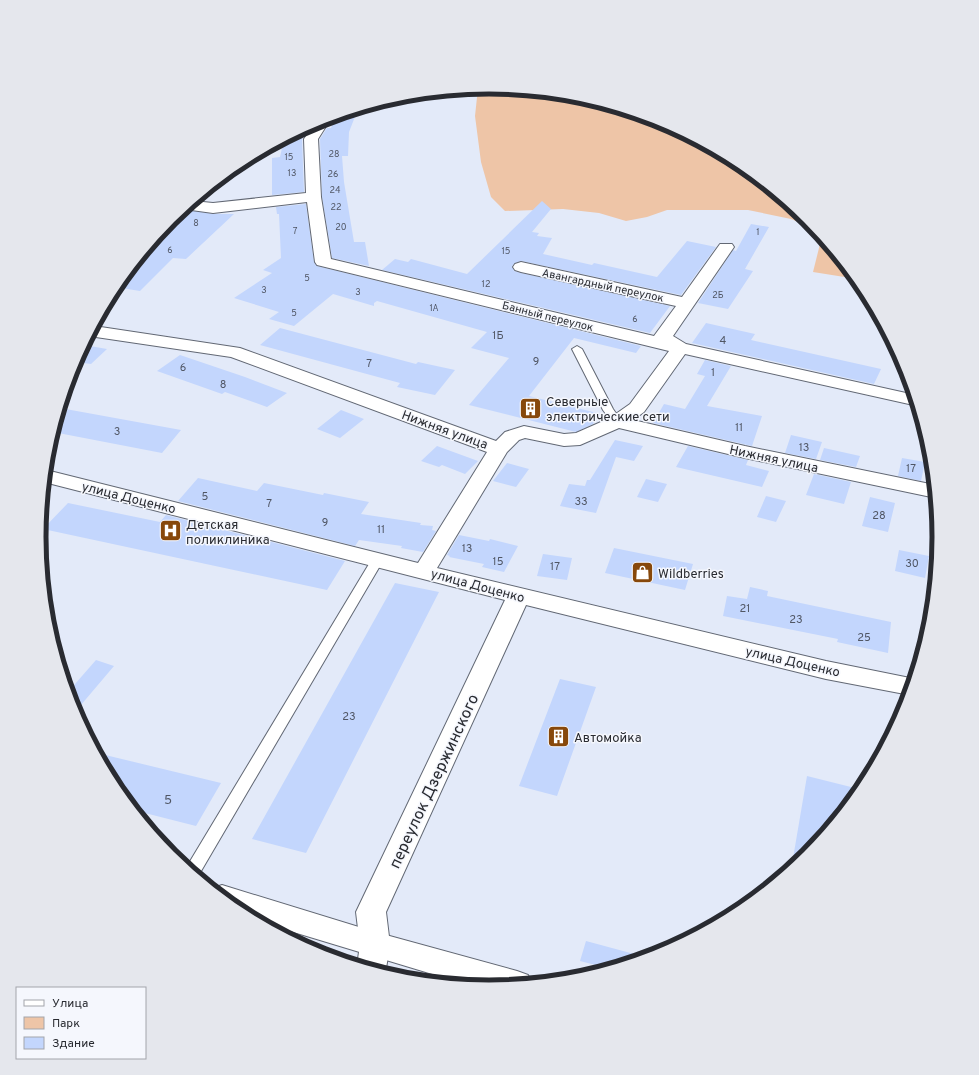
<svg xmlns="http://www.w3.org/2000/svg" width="979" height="1075" font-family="Overpass,sans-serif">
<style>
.green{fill:#eec5a7}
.building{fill:#c3d6fd}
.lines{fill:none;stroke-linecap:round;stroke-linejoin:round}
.service-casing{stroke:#626874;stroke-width:2}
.minor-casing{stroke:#626874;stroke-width:2}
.secondary-casing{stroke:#626874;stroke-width:2}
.service{fill:#fff;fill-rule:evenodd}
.minor{fill:#fff;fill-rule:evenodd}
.secondary{fill:#fff;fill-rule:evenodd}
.labels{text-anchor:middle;stroke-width:3;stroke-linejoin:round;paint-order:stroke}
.far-number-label{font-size:9px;fill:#505664}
.far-street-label{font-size:11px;fill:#292b31;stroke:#f5f7fd}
.number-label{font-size:11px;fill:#505664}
.poi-label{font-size:13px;fill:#292b31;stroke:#f5f7fd;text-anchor:start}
.street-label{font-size:13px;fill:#292b31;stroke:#f5f7fd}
.near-number-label{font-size:13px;fill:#505664}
.near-street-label{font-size:16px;fill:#292b31;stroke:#f5f7fd}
.rim{fill:none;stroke:#292b31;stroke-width:5}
</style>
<rect width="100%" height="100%" fill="#e3eaf9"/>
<path class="green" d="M490 87 578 96 662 121 740 163 808 219 817 230 791 219 748 210H667L647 217 626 221 599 213 563 209 505 211 491 197 481 162 475 116 478 88Z
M822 236 857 279 813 272Z"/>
<path class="building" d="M358 109 349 132 348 156H342L344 182 354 242H365L369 266 332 258 322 197 320 139 327 128H331L335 116Z
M304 128H310L302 139 304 192 272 195V158L280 157 284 139Z
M542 201 551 209 532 232 539 233 537 236 552 238 543 254 592 265 594 263 657 277 687 241 716 247 681 295 521 261 515 263 512 266 514 271 521 273 670 306 650 333 382 270 395 259 408 262 411 259 467 274Z
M306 204 314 262 317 266 641 346 636 353 574 338 529 396 601 414 593 424 576 432 469 405 509 358 471 348 487 332 377 301 374 303V306L333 294 294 326 269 319 279 312 234 298 272 273 263 270 281 258 279 214H277L276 207Z
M183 209 213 214H234L186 259 173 258 140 291 115 287 171 219Z
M751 224 769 227 745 269 753 271 728 309 698 303 733 250 736 251Z
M706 323 755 334 751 340 881 369 874 384 692 343Z
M280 328 416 364 418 362 455 370 435 395 397 387 400 383 260 345Z
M84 345 107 349 91 364 75 362Z
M180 355 245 377 287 393 267 407 225 392 222 394 157 371Z
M705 360 731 366 707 406 762 416 752 446 653 423 664 404 685 409 705 376 697 374Z
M60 408 181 430 162 453 53 432Z
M341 410 364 419 340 438 317 429Z
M791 435 822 442 816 459 785 453Z
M615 440 643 446 634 461 616 457 596 513 560 506 569 484 585 486 587 480H590Z
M437 446 478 461 465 474 442 465 439 467 421 461Z
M688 446 748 460 746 465 769 471 762 487 676 467Z
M824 448 860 456 856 467 820 460Z
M902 458 925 462 921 481 898 476Z
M507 463 529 469 516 487 493 481Z
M814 474 851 482 844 504 806 495Z
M198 478 257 491 264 483 323 495 324 493 369 502 361 514 421 523 420 525 433 526 432 530 436 531 423 552 401 548 402 546 359 540 355 546 178 501Z
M646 479 667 484 658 502 637 497Z
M766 496 786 501 776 522 757 517Z
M870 497 895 503 888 532 862 526Z
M68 503 160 522 166 515 345 561 327 590 43 529Z
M459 535 489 541 490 539 518 546 504 572 482 567 484 564 449 557 450 556 447 555Z
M614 548 693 564 685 590 605 573Z
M899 550 929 556 925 578 895 571Z
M543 554 572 558 567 580 537 576Z
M395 583 439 592 306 853 252 839Z
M750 587 768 591 767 596 891 622 888 653 837 642 838 639 723 616 727 596 747 599Z
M96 660 114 666 75 712 68 692Z
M560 679 596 687 557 796 519 786Z
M97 753 221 783 196 826 133 810 115 788Z
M807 776 863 790 808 856 791 870Z
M586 941 649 958 611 969 580 961Z"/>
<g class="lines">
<defs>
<path id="service" d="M577 346 582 349 613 409 622 422 621 424H613L603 410 572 349Z
M378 555 384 559 197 878 186 868 372 559Z"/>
<path id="minor" d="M328 118 330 120 318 139 321 197 331 259 654 336 676 306 521 272 515 270 513 267 515 264 521 262 682 297 720 244H732L734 247 673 336 686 344 915 395 918 406 685 354 644 412 633 420 745 446 935 485 936 498 745 458 619 428 580 445 564 446 525 438 519 440 507 452 437 568 826 661 915 679 910 695 826 679 526 605 386 912 390 945 385 974 357 966 360 945 356 912 505 600 44 482 46 470 418 563 487 452 231 357 89 336 94 326 240 348 496 441 505 432 524 426 564 434 576 433 610 418 630 404 669 351 317 265 315 262 307 202 213 213 184 209 193 201 213 203 306 193 304 139 315 123Z"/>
<path id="secondary" d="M222 885 375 932 517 971 528 975 532 984 489 988 472 986 257 921 239 912 211 889Z"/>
</defs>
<use href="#service" class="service-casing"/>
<use href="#minor" class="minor-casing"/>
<use href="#secondary" class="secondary-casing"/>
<use href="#service" class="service"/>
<use href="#minor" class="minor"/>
<use href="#secondary" class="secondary"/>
</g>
<defs>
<symbol id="building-square" viewBox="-11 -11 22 22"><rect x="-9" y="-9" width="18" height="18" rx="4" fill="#87480b" stroke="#f5f7fd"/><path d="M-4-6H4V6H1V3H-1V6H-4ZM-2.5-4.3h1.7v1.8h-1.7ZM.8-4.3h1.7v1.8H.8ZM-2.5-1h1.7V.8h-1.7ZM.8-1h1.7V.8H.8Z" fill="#fff"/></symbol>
<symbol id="hospital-square" viewBox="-11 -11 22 22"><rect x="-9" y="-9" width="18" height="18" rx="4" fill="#87480b" stroke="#f5f7fd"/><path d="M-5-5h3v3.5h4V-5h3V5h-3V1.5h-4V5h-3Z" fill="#fff"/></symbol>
<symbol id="shop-square" viewBox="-11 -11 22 22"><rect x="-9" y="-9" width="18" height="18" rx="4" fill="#87480b" stroke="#f5f7fd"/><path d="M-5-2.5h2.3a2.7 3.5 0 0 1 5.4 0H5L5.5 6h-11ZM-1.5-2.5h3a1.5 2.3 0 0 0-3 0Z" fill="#fff"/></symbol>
</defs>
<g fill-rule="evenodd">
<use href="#building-square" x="518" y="396" width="25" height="25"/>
<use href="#hospital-square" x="158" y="518" width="25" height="25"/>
<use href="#shop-square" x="630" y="560" width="25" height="25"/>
<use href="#building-square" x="546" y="724" width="25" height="25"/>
</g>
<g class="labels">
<g class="far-number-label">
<text x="334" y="157">28</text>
<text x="289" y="160">15</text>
<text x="292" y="176">13</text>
<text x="333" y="177">26</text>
<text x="335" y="193">24</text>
<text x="336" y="210">22</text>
<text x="196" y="226">8</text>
<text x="341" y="230">20</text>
<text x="295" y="234">7</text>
<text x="758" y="235">1</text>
<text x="170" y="253">6</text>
<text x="506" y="254">15</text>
<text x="307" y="281">5</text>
<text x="486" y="287">12</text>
<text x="264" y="293">3</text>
<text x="358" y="295">3</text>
<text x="718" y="298">2Б</text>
<text x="434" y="311">1А</text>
<text x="294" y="316">5</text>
<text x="635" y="322">6</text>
</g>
<g class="far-street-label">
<text transform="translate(603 285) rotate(12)" y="4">Авангардный переулок</text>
<text transform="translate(548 316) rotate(14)" y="4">Банный переулок</text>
</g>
<g class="number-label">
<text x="498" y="339">1Б</text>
<text x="723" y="344">4</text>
<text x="536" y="365">9</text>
<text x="369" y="367">7</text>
<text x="183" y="371">6</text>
<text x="713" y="376">1</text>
<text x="223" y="388">8</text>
<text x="739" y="431">11</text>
<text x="117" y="435">3</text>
<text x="804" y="451">13</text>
<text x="911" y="472">17</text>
<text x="205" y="500">5</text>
<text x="581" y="505">33</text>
<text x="269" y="507">7</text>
<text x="879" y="519">28</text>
<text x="325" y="526">9</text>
<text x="381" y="533">11</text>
<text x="467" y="552">13</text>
<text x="498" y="565">15</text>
<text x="912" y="567">30</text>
<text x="555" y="570">17</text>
<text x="745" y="612">21</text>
<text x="796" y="623">23</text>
<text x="864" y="641">25</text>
<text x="349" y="720">23</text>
</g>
<g class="poi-label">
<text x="546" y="406">Северные<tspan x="546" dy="15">электрические сети</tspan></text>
<text x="186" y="529">Детская<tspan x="186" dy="15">поликлиника</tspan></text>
<text x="658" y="578">Wildberries</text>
<text x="574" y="742">Автомойка</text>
</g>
<g class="street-label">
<text transform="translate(445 429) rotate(20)" y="5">Нижняя улица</text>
<text transform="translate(774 458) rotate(12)" y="5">Нижняя улица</text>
<text transform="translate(129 497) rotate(14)" y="5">улица Доценко</text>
<text transform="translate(478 585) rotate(15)" y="5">улица Доценко</text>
<text transform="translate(793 661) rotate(13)" y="5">улица Доценко</text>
</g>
<g class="near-number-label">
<text x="168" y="804">5</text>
</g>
<g class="near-street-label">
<text transform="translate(433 781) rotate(-65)" y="6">переулок Дзержинского</text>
</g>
</g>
<path d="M0 0H979V1075H0ZM46 537a443 443 0 1 1 886 0a443 443 0 1 1-886 0Z" fill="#e5e7ed" fill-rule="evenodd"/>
<path class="rim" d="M46 537a443 443 0 1 1 886 0a443 443 0 1 1-886 0Z"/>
<rect x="16" y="987" width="130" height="72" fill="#f5f7fd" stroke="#a3a5ab"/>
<rect x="24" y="1000" width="20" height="6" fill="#ffffff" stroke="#a3a5ab"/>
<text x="52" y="1007" font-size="12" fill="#292b31">Улица</text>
<rect x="24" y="1017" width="20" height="12" fill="#eec5a7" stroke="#a3a5ab"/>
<text x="52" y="1027" font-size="12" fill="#292b31">Парк</text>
<rect x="24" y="1037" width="20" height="12" fill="#c3d6fd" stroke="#a3a5ab"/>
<text x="52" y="1047" font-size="12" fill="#292b31">Здание</text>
</svg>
